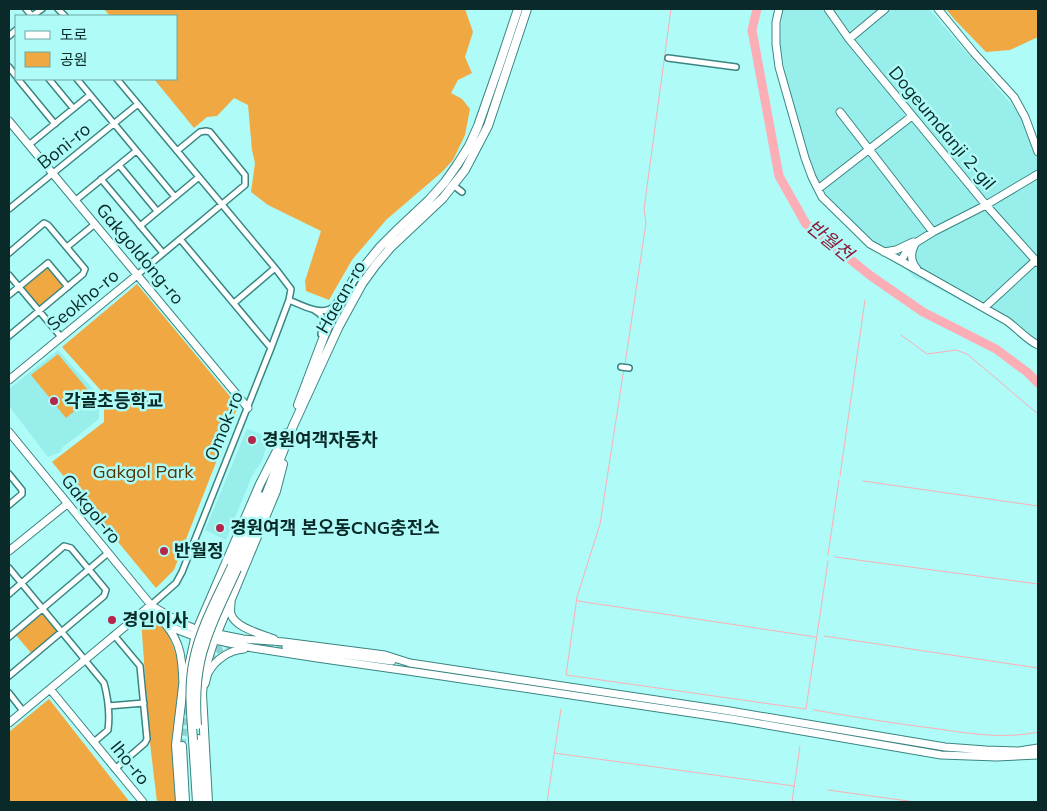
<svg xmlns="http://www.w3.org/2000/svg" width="1047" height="811" font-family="Mulish,'Noto Sans KR',sans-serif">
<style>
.built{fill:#97eeea}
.green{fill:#f0a842}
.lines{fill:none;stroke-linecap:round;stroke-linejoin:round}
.stream{stroke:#fcaeb7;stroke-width:1}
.river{stroke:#fcaeb7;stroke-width:9}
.secondary-tunnel{stroke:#8ed1ce;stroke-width:7;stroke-dasharray:7 3.5;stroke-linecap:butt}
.street-casing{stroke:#398582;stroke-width:8}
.secondary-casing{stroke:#398582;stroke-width:9}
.primary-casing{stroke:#398582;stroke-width:10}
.street{stroke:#fff;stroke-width:5}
.secondary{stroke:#fff;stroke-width:7}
.primary{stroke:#fff;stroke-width:8}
.primary-bridge-casing{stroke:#398582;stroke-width:10;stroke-linecap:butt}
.primary-bridge{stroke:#fff;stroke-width:8}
.poi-dot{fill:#b6254b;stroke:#affbf7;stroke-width:2}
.labels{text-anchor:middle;stroke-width:5;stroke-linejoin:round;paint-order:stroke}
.street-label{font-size:18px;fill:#092a29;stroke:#affbf7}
.poi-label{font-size:18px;font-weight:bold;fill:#092a29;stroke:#affbf7;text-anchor:start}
.park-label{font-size:18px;fill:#553606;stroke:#affbf7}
.water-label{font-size:19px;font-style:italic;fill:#8b1a38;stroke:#affbf7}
</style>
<rect width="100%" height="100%" fill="#affbf7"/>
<path class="built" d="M783 9H929L1020 114 1038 150V342L922 280 915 278 893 256 864 238 825 193 813 171 788 85 780 45 782 16Z
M58 350 99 396V419L63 447 60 452 48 457 9 406V389Z
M247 429 269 437 262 461 252 476 226 540 205 530Z"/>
<path class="green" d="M104 9H465L473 32 465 57 472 73 458 80 451 93 462 99 470 109 465 135 453 160 442 172 386 220 352 260 329 300 306 291 305 281 321 231 268 205 251 192 255 163 252 150 248 105 234 98 217 116 207 117 194 128 154 79H176V16H110Z
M946 9H1038V37L1010 50 986 52 955 20Z
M44 268H47L63 286 62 289 41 307H39L23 289V286Z
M137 284 238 406 174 570 156 588 52 462 104 422V394L62 347Z
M58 354 93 396 66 418 31 375Z
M40 613 42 614 57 630V633L32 654 15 634Z
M154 618 167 631 179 662 177 802H157L150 743 141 620Z
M49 699 129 801 128 802H9V732Z"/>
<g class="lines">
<path class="stream" d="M901 335 927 354 956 350 967 354 1038 414
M625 364 646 223 644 209 671 9
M624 368 600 524 577 597 566 675 806 709 828 561
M840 476 865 300
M863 481 1038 506
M828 555 839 480
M835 557 1038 584
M578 601 816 637
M824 636 1038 668
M814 710C855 717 897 724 939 729 971 734 1006 739 1038 732
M554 753 794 786
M828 790 915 802
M547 802 561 709
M792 802 800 746"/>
<path class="river" d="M757 9 752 30 779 176 806 224 871 276 923 312 996 349 1027 372 1038 383"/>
<path class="secondary-tunnel" d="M208 658C214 652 221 647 229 644 244 639 270 645 286 647
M182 746 188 695"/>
<defs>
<path id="street" d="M26 9 32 16
M58 9 65 16
M32 16 42 9
M9 36 16 30
M668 58 736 67
M9 67 16 76
M18 79 55 124
M49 79 73 108
M77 79 175 197
M117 79 275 268 291 289 289 300 271 348 182 572 176 583 151 605
M30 144 90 95
M119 165 157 211
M101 179 163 253
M453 185 462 192
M76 200 136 151
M9 209 138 104
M140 226 199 177
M180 239 271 348
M67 247 95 224
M9 253 44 223 48 225 85 269 83 274 9 336
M9 275 61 337
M137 275 245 185V175L210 132 206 131 200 132 177 151
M9 295 48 263 68 287
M289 300C299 304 319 315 330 309 334 307 338 301 341 297
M234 303 275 268
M314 310 320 314 324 321 321 334
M621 367 629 368
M9 474 22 490V494L9 505
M9 568 104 683C108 698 110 715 108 730L94 742
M9 594 64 546 71 548 106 590 104 596 9 676
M114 635 140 666 147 739 145 743 115 769
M9 637 108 553
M9 693 23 711
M108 706 144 703"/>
<path id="secondary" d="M779 9 776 22V44L779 67 805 158 812 177 822 197 870 244 901 261 1007 321C1018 329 1027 340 1038 345
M828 9 849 39 986 205 1038 263
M938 9 974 53 1014 97 1025 117 1038 152
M849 39 885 9
M840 112 933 232
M9 121 248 408
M818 189 912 116
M915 244C910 253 910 261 917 269
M884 252 896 250 913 242
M901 261 906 252 912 245 933 232 986 205 1038 174
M984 308 1036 260
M9 380 137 275
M9 432 151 605 164 623 178 630 199 638
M9 551 67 504
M231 602C231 606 230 611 231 614 235 628 262 634 274 639
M154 607 181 623 200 631
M166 625C182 644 182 661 183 685
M213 633 243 639 284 642 385 655 410 663 730 711 945 747 986 750 1019 751 1038 748
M210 639 253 648 317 658 408 671 732 719 941 755 997 757 1038 755
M286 647 392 661
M205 684C206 681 207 676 208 673 215 660 229 650 244 649
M50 689 143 802
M9 723 151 605"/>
<path id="primary" d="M298 405 326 331 353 280 380 247 396 231 429 200 445 182 457 165 469 146 478 126 499 66 518 9
M232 566 260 496
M237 569 293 426 339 326 362 284 375 266 391 247 443 198 465 170 488 126 527 9
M198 739 203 802
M193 740 197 802
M182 746 185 802
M180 802 176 745 183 686 187 675 197 630 260 484 286 433
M208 802 202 694 204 671 214 640 276 491 283 464"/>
</defs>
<use href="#street" class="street-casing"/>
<use href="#secondary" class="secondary-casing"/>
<use href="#primary" class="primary-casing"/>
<use href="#street" class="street"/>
<use href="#secondary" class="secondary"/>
<use href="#primary" class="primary"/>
<defs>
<path id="primary-bridge" d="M197 725C195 698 196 670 205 644 213 618 226 594 237 569
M193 740C191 713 188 686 194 659 201 626 218 596 232 566"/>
</defs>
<use href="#primary-bridge" class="primary-bridge-casing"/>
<use href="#primary-bridge" class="primary-bridge"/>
</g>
<g class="poi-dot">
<circle cx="54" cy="401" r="5"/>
<circle cx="252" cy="440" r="5"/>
<circle cx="220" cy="528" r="5"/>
<circle cx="164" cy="551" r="5"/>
<circle cx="112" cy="620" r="5"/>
</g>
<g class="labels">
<g class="street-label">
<text transform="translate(942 128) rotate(50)" y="6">Dogeumdanji 2-gil</text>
<text transform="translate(64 146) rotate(-39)" y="6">Boni-ro</text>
<text transform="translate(140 254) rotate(50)" y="6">Gakgoldong-ro</text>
<text transform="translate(341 297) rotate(-60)" y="6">Haean-ro</text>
<text transform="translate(83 300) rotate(-39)" y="6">Seokho-ro</text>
<text transform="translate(224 426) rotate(-68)" y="6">Omok-ro</text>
<text transform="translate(91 509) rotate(51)" y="6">Gakgol-ro</text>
<text transform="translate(130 763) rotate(51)" y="6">Iho-ro</text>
</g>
<g class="poi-label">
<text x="64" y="407">각골초등학교</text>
<text x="262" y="446">경원여객자동차</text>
<text x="230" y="534">경원여객 본오동CNG충전소</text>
<text x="174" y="557">반월정</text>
<text x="122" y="626">경인이사</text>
</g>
<g class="park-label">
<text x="143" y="478">Gakgol Park</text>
</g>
<g class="water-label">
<text transform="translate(830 240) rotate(39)" y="7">반월천</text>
</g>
</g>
<rect width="1047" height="811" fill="none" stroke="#092a29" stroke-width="20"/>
<rect x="15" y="15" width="162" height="65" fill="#affbf7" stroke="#6da7a5"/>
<rect x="25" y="31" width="25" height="8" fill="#ffffff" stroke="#6da7a5"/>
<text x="60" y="40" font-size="15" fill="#092a29">도로</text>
<rect x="25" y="52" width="25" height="15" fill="#f0a842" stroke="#6da7a5"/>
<text x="60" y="65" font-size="15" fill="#092a29">공원</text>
</svg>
